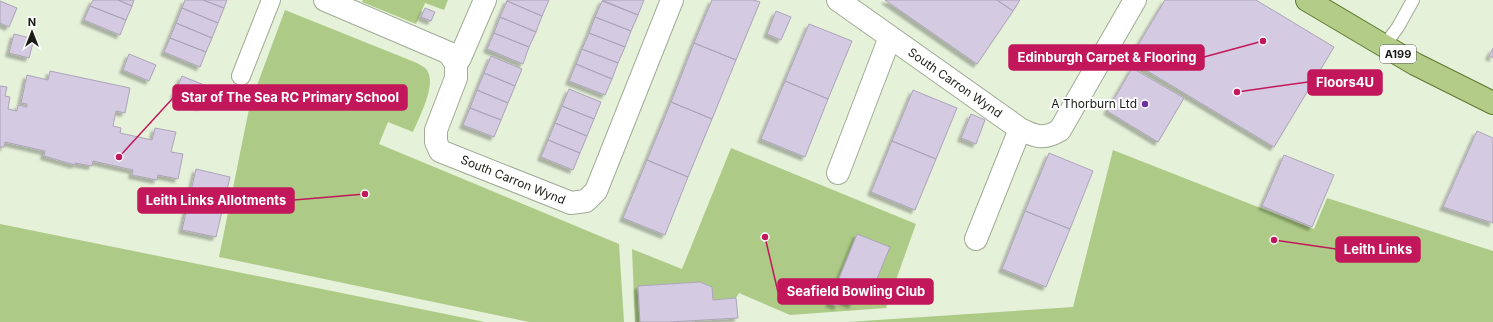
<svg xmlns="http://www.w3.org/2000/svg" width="1493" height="322" font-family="Inter,sans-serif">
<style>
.green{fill:#adcb87}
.building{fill:#d4cbe2;stroke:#aca4b9;filter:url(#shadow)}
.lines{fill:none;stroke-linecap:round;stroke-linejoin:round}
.service-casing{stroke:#a1ab96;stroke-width:14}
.pedestrian-casing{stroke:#a1ab96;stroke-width:20}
.minor-casing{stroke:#a1ab96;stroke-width:24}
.primary-casing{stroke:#5c792e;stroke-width:24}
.service{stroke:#fff;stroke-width:12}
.pedestrian{stroke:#fff;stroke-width:18}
.minor{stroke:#fff;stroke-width:22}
.primary{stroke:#b3cd89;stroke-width:22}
.poi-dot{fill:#6e30a5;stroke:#fff;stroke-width:1.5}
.labels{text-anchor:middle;stroke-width:4;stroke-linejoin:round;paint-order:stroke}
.shield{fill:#fff;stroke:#5e615b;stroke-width:1}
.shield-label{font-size:11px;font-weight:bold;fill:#191d15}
.street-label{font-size:12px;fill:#191d15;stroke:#fff}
.poi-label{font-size:12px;fill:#191d15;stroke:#fff;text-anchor:end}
.leader{fill:none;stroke:#c2185b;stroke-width:1.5}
.callout-dot{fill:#c2185b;stroke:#fff;stroke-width:1.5}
.callout{fill:#c2185b;stroke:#c2185b;stroke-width:1.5}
.callout-label{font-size:13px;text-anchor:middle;font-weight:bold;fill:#fff}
</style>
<defs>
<filter id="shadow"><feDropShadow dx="-3.5" dy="3.5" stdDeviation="1" flood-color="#0004"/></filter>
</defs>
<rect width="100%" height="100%" fill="#e6f1da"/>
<path class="green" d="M363 0H448L444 10 425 3 416 24 362 2Z
M285 10 417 63C420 65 425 67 427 70 437 85 419 117 413 132L388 122 379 144 619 244 624 322H529L219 257 250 104Z
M731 148 916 224 886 308 790 315 739 293 736 298 713 300 711 287 700 282 638 286 640 322H635L632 249 682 269Z
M1113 150 1314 229 1327 198 1493 251V322H847L1073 307Z
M0 224 485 322H0Z"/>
<path class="building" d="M93 0H118L132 6 126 20 90 6Z
M118 0H134L132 6Z
M185 0H203L224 8 218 23 182 8Z
M203 0H227L224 8Z
M507 0H549L542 16 507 1Z
M602 0H644L638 15Z
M712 0H754L760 2 736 60 694 43Z
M885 0H997L1013 11 977 64Z
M997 0H1020L1013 11Z
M1165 0H1256L1334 47 1274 147 1129 60Z
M0 1 17 8 9 27 0 23Z
M507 1 542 16 536 32 500 17Z
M602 1 638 15 631 31 595 17Z
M90 6 126 20 120 35 84 20Z
M182 8 218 23 212 38 176 23Z
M425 8 435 12 431 21 421 17Z
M776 11 791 17 781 40 767 34Z
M500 17 536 32 529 47 494 33Z
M595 17 631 31 625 47 589 33Z
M176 23 212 38 206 52 170 38Z
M809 24 852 41 828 99 785 81Z
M494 33 529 47 523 64 487 49Z
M589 33 625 47 618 63 582 49Z
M14 34 34 39 29 58 9 53Z
M170 38 206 52 200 67 164 52Z
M694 43 736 60 712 119 671 102Z
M1493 48V58L1489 56Z
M582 49 618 63 612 79 576 64Z
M129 54 156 65 149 81 123 70Z
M491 56 522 69 515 86 484 73Z
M576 64 612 79 605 95 569 81Z
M1132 68 1184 98 1158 142 1107 111Z
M50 71 130 88 125 113 116 111 113 126 121 128 120 133 152 140 155 128 176 132 171 152 183 154 178 179 158 175 157 180 132 175 133 170 93 161 92 166 75 163V165L44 156 45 151 5 142 4 147H0V86L7 87 5 96 10 97 8 109 17 111 18 105 27 107V104L21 103 27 75 48 80Z
M484 73 515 86 508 103 477 90Z
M182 76 209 87 201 107 174 95Z
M785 81 828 99 805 157 761 139Z
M569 89 601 102 594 119 562 106Z
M477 90 508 103 501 120 470 108Z
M913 90 957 108 936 159 892 141Z
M671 102 712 119 688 177 647 160Z
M562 106 594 119 587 136 555 123Z
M470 108 501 120 494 137 463 125Z
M971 114 985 120 976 144 961 138Z
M555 123 587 136 580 153 548 140Z
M1477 131 1493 138V223L1443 207Z
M548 140 580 153 573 170 541 157Z
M892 141 936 159 915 210 871 192Z
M1049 153 1093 171 1070 229 1025 211Z
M1284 155 1334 175 1312 227 1262 206Z
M647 160 688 177 665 235 623 218Z
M196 169 230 177 216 237 182 230Z
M1025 211 1070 229 1046 287 1002 269Z
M857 234 890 247 870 296 858 291 852 305 840 300 837 306 829 303Z
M700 282 712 287 713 300 736 298 738 318 670 322H640L638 286Z"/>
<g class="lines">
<defs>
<path id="service" d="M1384 46 1398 27 1413 0"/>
<path id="pedestrian" d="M241 76 271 0"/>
<path id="minor" d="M325 0 449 53 456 64V78L436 130V142L440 151 571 203 586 201 596 191 672 0
M838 0 1020 129C1036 137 1044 140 1060 130L1135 0
M456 64 460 58 485 0
M838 173 890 37
M976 239 1020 129"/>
<path id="primary" d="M1307 0 1415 64 1493 103"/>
</defs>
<use href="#service" class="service-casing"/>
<use href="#pedestrian" class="pedestrian-casing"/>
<use href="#minor" class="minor-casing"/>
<use href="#primary" class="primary-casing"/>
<use href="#service" class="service"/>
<use href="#pedestrian" class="pedestrian"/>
<use href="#minor" class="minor"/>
<use href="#primary" class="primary"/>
</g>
<circle class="poi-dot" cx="1145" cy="104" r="4"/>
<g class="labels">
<rect class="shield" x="1380" y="45" width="36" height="18" rx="3"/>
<g class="shield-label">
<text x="1398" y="58">A199</text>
</g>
<g class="street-label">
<text transform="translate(955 83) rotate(35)" y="4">South Carron Wynd</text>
<text transform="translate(513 180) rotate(22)" y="4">South Carron Wynd</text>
</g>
<g class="poi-label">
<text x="1137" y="108">A Thorburn Ltd</text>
</g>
</g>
<path class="leader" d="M1263 41L1204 57M1237 92L1308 82M119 157L173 98M365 194L294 200M1274 240L1336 249M765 237L778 292"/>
<g class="callout-dot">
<circle cx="1263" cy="41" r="4"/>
<circle cx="1237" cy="92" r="4"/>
<circle cx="119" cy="157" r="4"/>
<circle cx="365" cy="194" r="4"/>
<circle cx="1274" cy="240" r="4"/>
<circle cx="765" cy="237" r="4"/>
</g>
<g class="callout">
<rect x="1009" y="45" width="195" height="25" rx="4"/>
<rect x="1308" y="70" width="74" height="25" rx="4"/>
<rect x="173" y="85" width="234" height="25" rx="4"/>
<rect x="138" y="188" width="156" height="25" rx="4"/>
<rect x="1336" y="237" width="84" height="25" rx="4"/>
<rect x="778" y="279" width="155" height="25" rx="4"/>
</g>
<g class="callout-label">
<text x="1107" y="62">Edinburgh Carpet &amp; Flooring</text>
<text x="1345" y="87">Floors4U</text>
<text x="290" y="102">Star of The Sea RC Primary School</text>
<text x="216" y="205">Leith Links Allotments</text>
<text x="1378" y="254">Leith Links</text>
<text x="856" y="296">Seafield Bowling Club</text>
</g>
<g transform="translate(32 32)" stroke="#ffffff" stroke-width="3" paint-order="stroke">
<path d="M0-3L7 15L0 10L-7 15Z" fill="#191d15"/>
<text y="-6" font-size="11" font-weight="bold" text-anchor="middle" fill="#191d15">N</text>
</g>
</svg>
